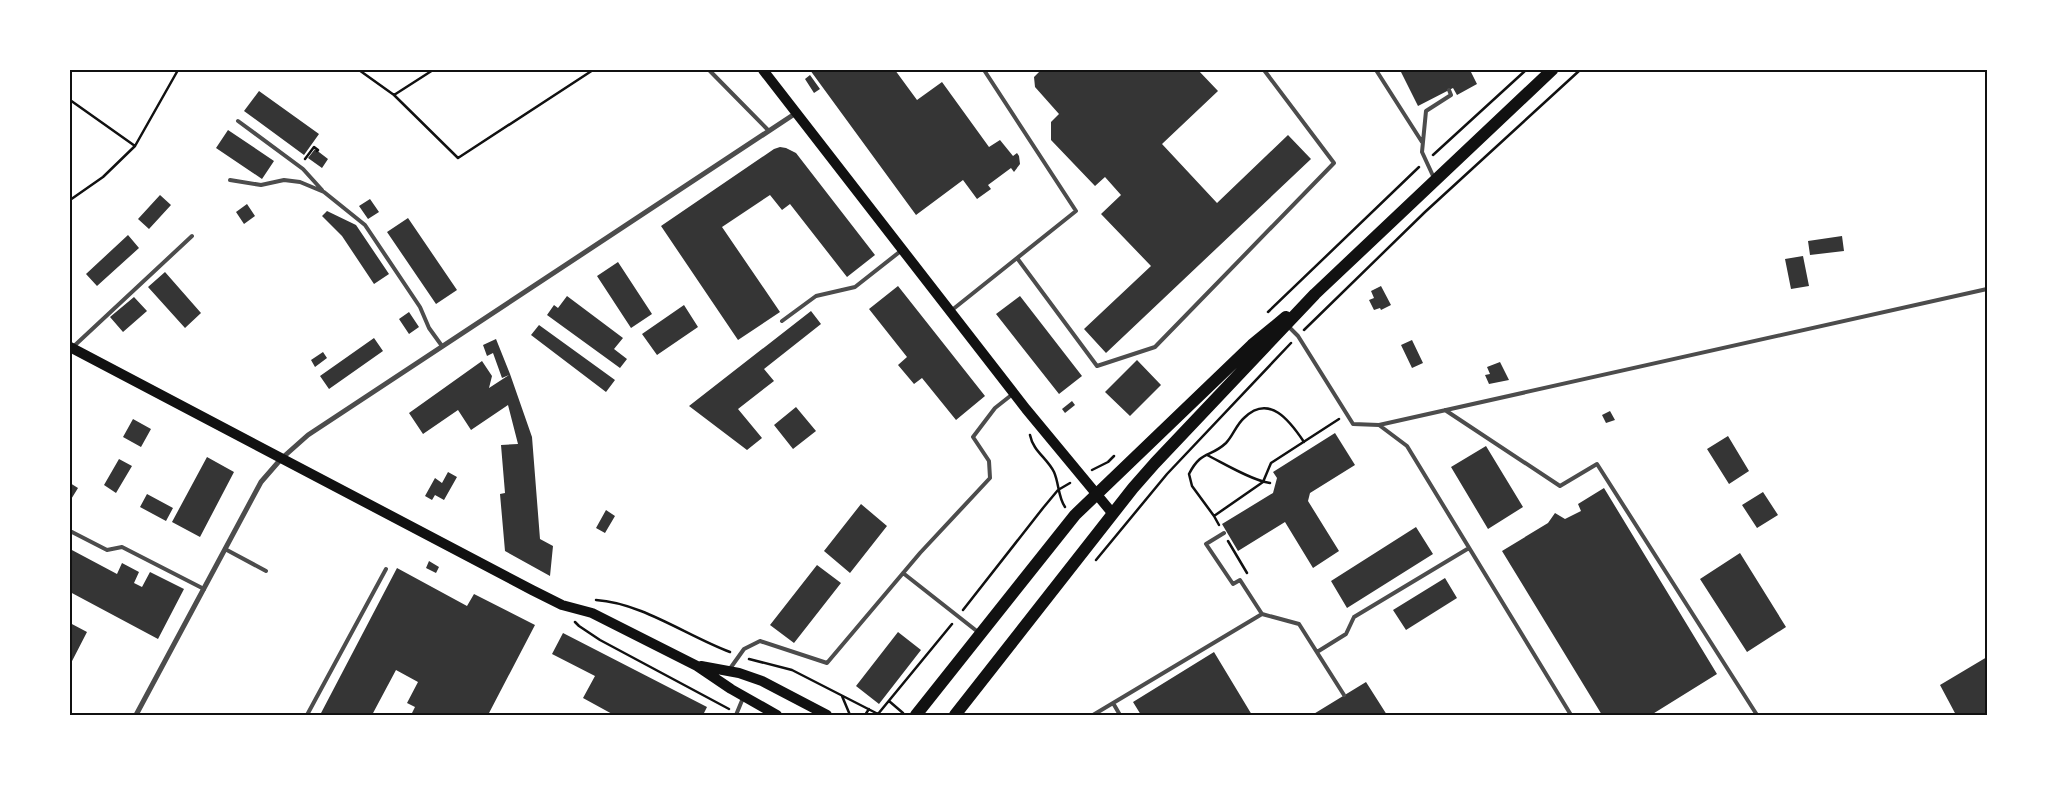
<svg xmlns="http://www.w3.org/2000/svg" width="2057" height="785" font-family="Signika,sans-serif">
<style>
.building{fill:#353535}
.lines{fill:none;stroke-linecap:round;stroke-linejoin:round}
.path{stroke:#111;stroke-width:2.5}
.service{stroke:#4c4c4c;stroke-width:4}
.minor{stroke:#4c4c4c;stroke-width:5}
.secondary{stroke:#111;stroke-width:10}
.primary{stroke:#111;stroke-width:12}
.neatline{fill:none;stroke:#111;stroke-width:2}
</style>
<rect width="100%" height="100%" fill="#fff"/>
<path class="building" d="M810 70H895L917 100 942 82 989 147 1000 140 1013 156 1017 153 1019 156 1020 164 1014 172 1011 168 988 185 991 189 977 199 963 180 916 215Z
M1041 70H1198L1218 91 1162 144 1217 203 1288 135 1311 159 1106 353 1084 329 1151 266 1101 214 1121 195 1105 177 1095 186 1051 140V122L1059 114 1035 87 1034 77Z
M1400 70H1470L1477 84 1457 95 1453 88 1418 106Z
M810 75 820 89 814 93 805 79Z
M259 91 319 134 304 155 244 111Z
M228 130 274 161 262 179 216 148Z
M780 147 786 148 796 153 875 255 847 277 790 204 782 210 770 195 722 227 780 312 738 340 661 226 774 149Z
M315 149 328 159 322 168 308 158Z
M160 195 171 205 149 229 138 219Z
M370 199 379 212 368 219 359 206Z
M247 204 255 216 244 224 236 212Z
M327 211 356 225 389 274 374 284 342 236 322 216Z
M408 218 457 290 436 304 387 232Z
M128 235 139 248 97 286 86 274Z
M1842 236 1844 251 1810 255 1808 241Z
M1803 256 1809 286 1791 289 1785 259Z
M618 262 652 314 631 328 597 276Z
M165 272 201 313 185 328 148 287Z
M898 286 985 396 956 420 922 378 914 384 898 365 907 357 869 309Z
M1381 286 1391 305 1381 310 1380 308 1374 310 1369 300 1374 298 1371 291Z
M567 296 623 338 614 349 627 359 620 368 547 315 554 305 558 308Z
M1020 296 1082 376 1059 394 996 314Z
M134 297 147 311 123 332 110 317Z
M684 305 698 327 657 355 642 334Z
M811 311 821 324 764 369 774 381 738 409 762 438 747 450 689 406Z
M409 312 419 327 409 334 399 319Z
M539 325 615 380 606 392 531 335Z
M374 338 383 351 329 389 320 376Z
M496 339 510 374 532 437 540 539 553 546 550 576 505 551 500 494 505 493 501 445 518 444 508 405 471 430 458 410 423 434 409 413 482 361 492 376 489 388 509 375 502 378 493 353 487 356 483 345Z
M1412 340 1423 363 1412 368 1401 345Z
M323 352 327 358 315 367 311 360Z
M1137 360 1161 385 1130 416 1105 392Z
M1500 362 1509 380 1489 384 1485 375 1490 374 1487 367Z
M1072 401 1075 405 1065 413 1062 409Z
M796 407 816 431 793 449 774 425Z
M1610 411 1615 420 1606 423 1602 415Z
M133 419 151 429 141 447 123 437Z
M1335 433 1355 465 1310 493 1308 501 1339 551 1313 568 1285 522 1238 551 1222 524 1273 493 1277 478 1273 472Z
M1728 436 1749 471 1729 484 1707 449Z
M1486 446 1523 507 1488 529 1451 467Z
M207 457 234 472 200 537 172 522Z
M119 459 132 466 116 493 104 485Z
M448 472 457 477 444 500 435 495 432 500 425 496 435 478 442 483Z
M70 483 78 488 70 501Z
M1604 488 1717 674 1651 715H1602L1502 551 1548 523 1555 513 1565 519 1581 511 1578 504Z
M1763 492 1778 515 1757 528 1742 505Z
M147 494 173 508 166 521 140 507Z
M861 504 887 526 850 573 824 551Z
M606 510 615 516 605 533 596 528Z
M1416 527 1433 554 1347 608 1331 581Z
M70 549 117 574 122 563 139 572 134 583 142 587 150 572 184 589 158 639 70 592Z
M1740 553 1786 627 1747 652 1700 579Z
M429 561 439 567 436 573 426 568Z
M817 565 841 583 794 643 770 625Z
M397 568 467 606 474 594 535 625 488 715H411L415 707 407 703 418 682 396 670 372 715H320Z
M1445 578 1457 598 1406 630 1393 610Z
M70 623 87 632 70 665Z
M898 632 921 650 879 704 856 686Z
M563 633 707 707 703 715H614L583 698 595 676 552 654Z
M1214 652 1252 715H1141L1133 702Z
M1987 657V715H1956L1940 685Z
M1366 682 1387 715H1312Z"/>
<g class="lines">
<path class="path" d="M359 70 394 95 458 158 593 70
M394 95 433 70
M70 100 135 146
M1433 155 1526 70
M305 159 314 147 318 150 317 151
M70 200 103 177 135 146 178 70
M1268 312 1419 167
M1304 330 1425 212 1580 70
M1030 435C1033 451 1047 458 1054 472 1059 483 1058 497 1065 507
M1207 455C1223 463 1253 481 1270 483
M1092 470 1108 462 1114 456
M1214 516 1192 486 1189 474C1201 450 1210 458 1226 443 1233 436 1236 425 1244 418 1269 393 1290 421 1304 442
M1219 525 1214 516 1263 482 1271 463 1339 419
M1228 541 1247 573
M1096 560 1167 474 1291 343
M596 600C642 603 687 636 730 652
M963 610 1043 508 1058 490 1070 483
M575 622 579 626 600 640 729 709
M749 659 792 670 878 714 952 624
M842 696 850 715
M889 701 903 713
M865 715 869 709"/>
<path class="service" d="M709 70 768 130
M1376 70 1422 142
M238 121 303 169 322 190
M1434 178 1422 152 1426 111 1451 95 1449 90
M230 180 261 185 284 180 300 182 324 192 365 225 420 307 429 328 442 346
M1017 258 1097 366 1155 347 1334 163 1264 70
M952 310 1076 211 984 70
M782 321 816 296 855 287 902 250
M1289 327 1298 336 1353 424 1379 425 1987 289
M73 347 192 236
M1445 410 1560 486 1597 464 1757 715
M1379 425 1407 446 1571 715
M70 531 107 550 122 547 204 589
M1224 533 1206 544 1233 584 1240 580 1262 614 1299 624 1344 695
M225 549 266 571
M903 573 978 632
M1317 652 1346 634 1354 617 1469 548
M729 670 744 649 760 641 827 663 920 553 990 478 989 461 973 437 995 408 1014 393
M1113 703 1120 715
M307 715 386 569
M736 715 743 698
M1093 715 1262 614"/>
<path class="minor" d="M136 715 261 482 281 459 308 435 796 113"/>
<path class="secondary" d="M763 70 1026 409 1113 514
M70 347 532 590 562 605 592 613 697 666 731 689 777 715
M701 666 739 673 762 681 827 715"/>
<path class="primary" d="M916 715 1075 515 1252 345 1286 317
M955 715 1133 488 1155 463 1315 294 1552 70"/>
</g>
<rect width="2057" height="785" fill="none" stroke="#ffffff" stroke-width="142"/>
<rect x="71" y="71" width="1915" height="643" class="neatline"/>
</svg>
